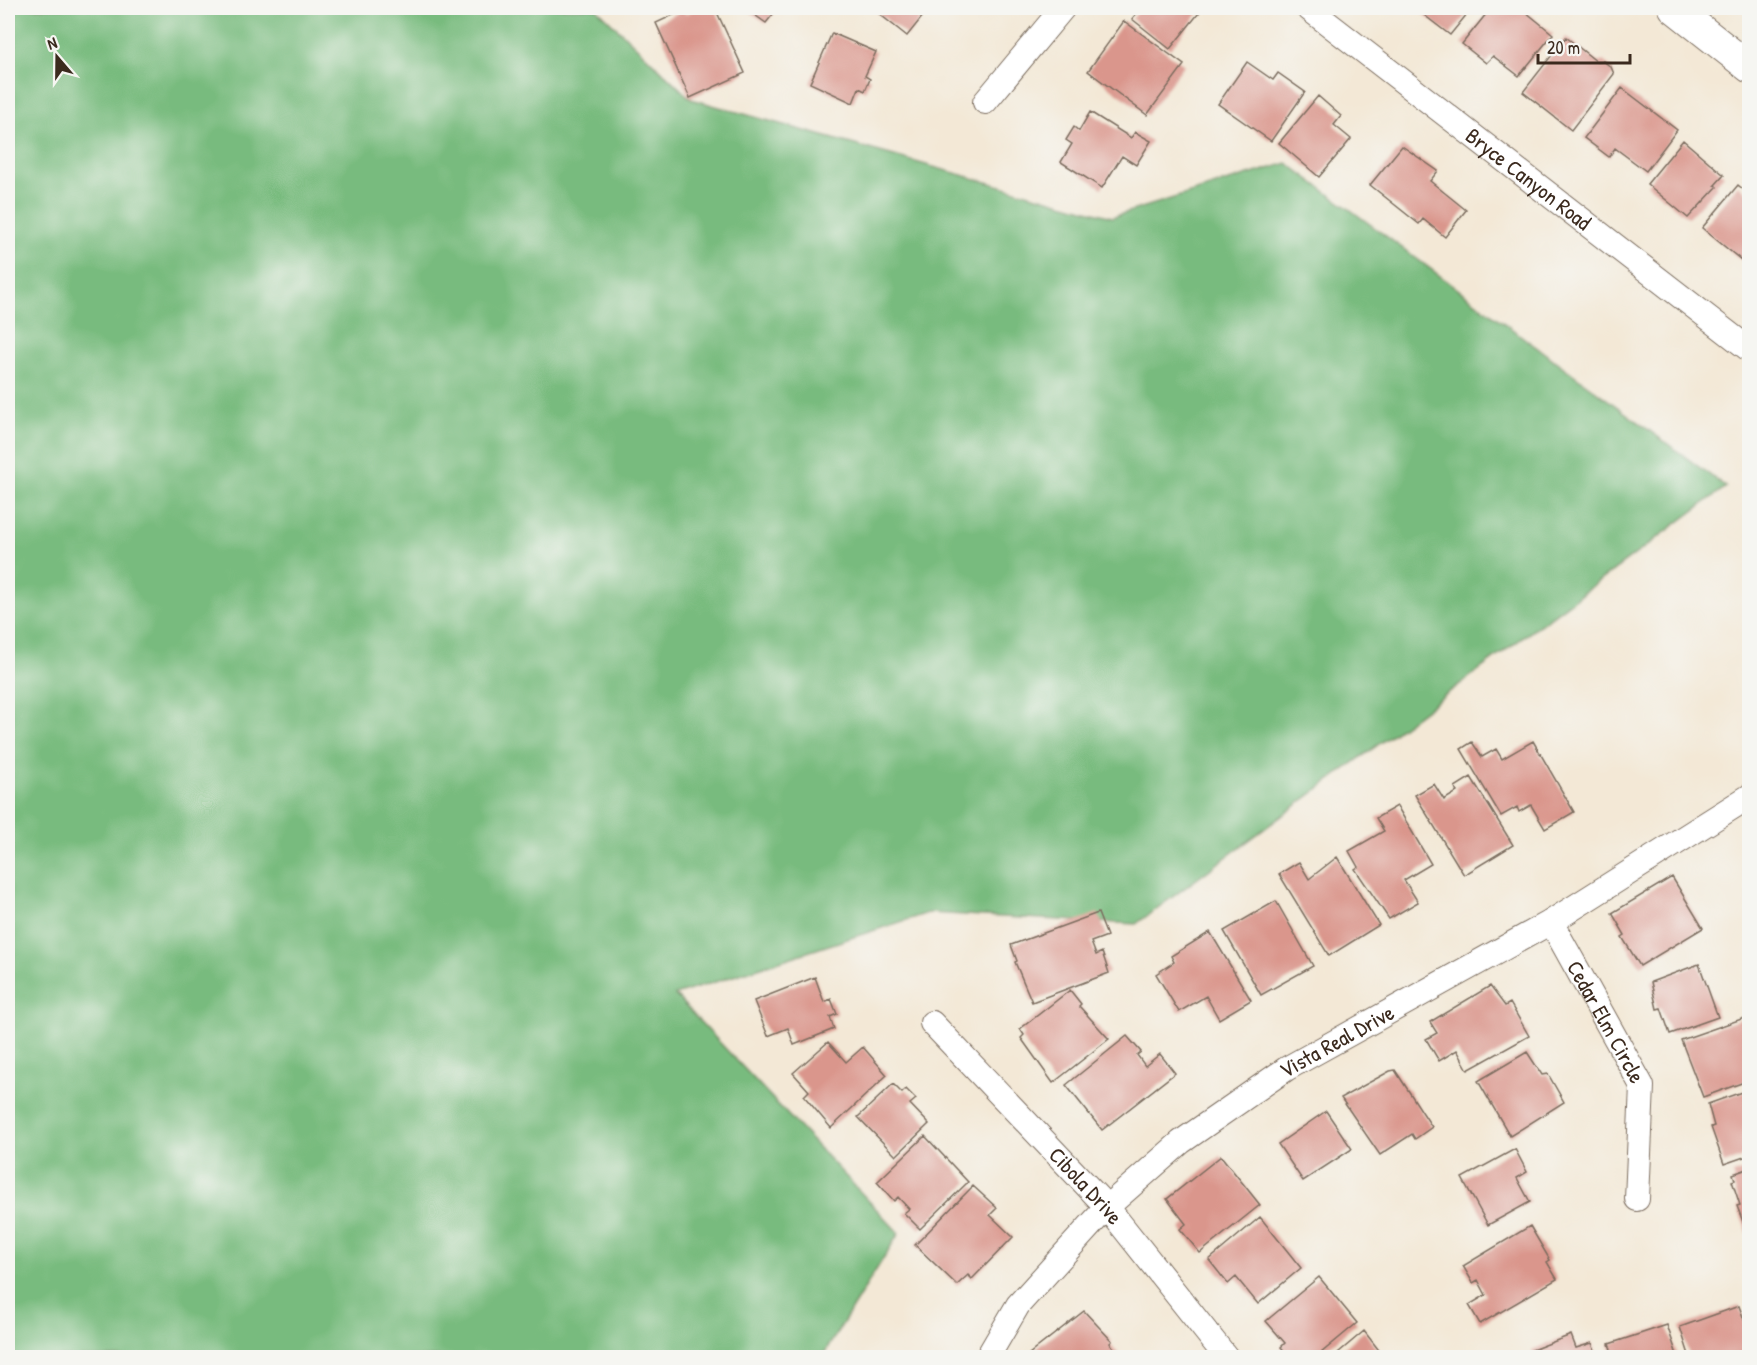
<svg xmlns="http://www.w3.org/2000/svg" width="1757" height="1365" font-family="'Patrick Hand',sans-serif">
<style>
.forest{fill:#78bb7e;stroke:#5a724e;stroke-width:1.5}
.building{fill:#da968c}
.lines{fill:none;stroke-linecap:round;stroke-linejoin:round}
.minor-casing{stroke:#7b6c5e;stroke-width:26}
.tertiary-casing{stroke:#7b6c5e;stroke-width:32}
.minor{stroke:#fff;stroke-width:24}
.tertiary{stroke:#fff;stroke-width:30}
.labels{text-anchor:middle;stroke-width:4.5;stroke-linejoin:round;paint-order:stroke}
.street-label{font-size:22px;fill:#3b2a1e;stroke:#f6f6f2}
</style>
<rect width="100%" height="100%" fill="#f6f6f2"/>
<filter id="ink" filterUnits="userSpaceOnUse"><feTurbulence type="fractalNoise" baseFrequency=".0167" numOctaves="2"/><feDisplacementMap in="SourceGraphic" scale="12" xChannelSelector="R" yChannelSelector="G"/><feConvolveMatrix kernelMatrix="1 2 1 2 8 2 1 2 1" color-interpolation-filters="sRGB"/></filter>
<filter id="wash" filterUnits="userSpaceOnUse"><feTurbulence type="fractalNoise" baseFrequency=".008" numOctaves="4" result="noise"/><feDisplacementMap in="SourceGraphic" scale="24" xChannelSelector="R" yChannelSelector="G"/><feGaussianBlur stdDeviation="1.35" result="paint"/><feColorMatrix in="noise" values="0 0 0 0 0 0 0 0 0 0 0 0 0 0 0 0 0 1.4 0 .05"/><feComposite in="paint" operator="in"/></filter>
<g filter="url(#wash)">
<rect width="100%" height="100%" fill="#f3e8d6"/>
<path class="forest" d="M8 8H596L691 99 1112 217 1287 163 1726 487 1136 924 928 913 675 995 899 1233 822 1357H8Z"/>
<g id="blocks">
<path class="building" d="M698 8H715L745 73 690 98 656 23 684 10 685 14Z
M745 8H778L766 23Z
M872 8H922L927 11 907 36Z
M1141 8H1203L1170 49 1132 19Z
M1415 8H1472L1450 35Z
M1491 8H1521L1553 34 1519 76 1493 56 1486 63 1462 44Z
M1124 21 1184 65 1147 115 1088 71Z
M832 33 876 52 865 76 870 79 865 91 859 88 853 103 810 83Z
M1566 37 1597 62 1603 61 1611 67 1614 74 1571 130 1523 92Z
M1247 62 1273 80 1278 73 1305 92 1271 141 1218 104Z
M1622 88 1677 130 1646 171 1615 148 1609 157 1584 138Z
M1318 96 1341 116 1334 125 1351 139 1319 177 1279 143Z
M1090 112 1131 138 1135 132 1151 141 1136 165 1122 156 1102 188 1061 162 1072 144 1066 140 1074 127 1079 131Z
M1683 140 1724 175 1715 185 1717 187 1688 218 1647 184Z
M1402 146 1438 171 1430 181 1466 210 1445 237 1423 219 1419 224 1370 185Z
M1738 185 1750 195V260L1746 264 1702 228Z
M1533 741 1574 812 1545 829 1531 805 1519 812 1517 807 1501 816 1461 749 1472 742 1482 757 1496 749 1502 759Z
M1471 777 1513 845 1464 875 1415 795 1434 784 1444 800 1457 792 1455 787Z
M1397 806 1431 864 1404 880 1418 902 1389 919 1355 869 1358 867 1349 851 1384 831 1376 818Z
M1337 857 1379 925 1329 956 1279 874 1299 862 1309 879Z
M1672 877 1703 928 1640 966 1622 937 1625 935 1612 913Z
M1276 901 1313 966 1261 995 1224 931Z
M1098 913 1107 936 1091 942 1096 955 1102 952 1109 973 1032 1002 1015 962 1017 961 1011 945Z
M1210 932 1251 1000 1219 1019 1206 996 1179 1012 1156 974 1174 962 1171 956Z
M1699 964 1718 1017 1670 1034 1661 1008 1657 1009 1651 982Z
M815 977 824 1002 831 999 837 1014 830 1017 834 1029 794 1045 788 1028 768 1036 754 1001Z
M1490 986 1505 1006 1510 1003 1529 1036 1468 1070 1457 1050 1439 1061 1426 1039 1437 1033 1430 1022Z
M1070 990 1081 1004 1079 1006 1109 1039 1053 1083 1021 1038 1024 1035 1020 1029Z
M1750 1016V1080L1703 1097 1681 1040Z
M1127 1036 1141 1052 1137 1055 1145 1066 1160 1054 1175 1073 1102 1130 1066 1085Z
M828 1042 846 1062 863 1047 887 1075 831 1128 804 1096 809 1091 793 1073Z
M1527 1052 1542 1075 1548 1074 1564 1102 1510 1136 1478 1081Z
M1395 1070 1432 1127 1415 1139 1412 1134 1380 1155 1341 1098 1390 1071Z
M893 1084 902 1093 906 1089 916 1099 910 1104 929 1124 896 1156 858 1117Z
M1750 1089V1155L1724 1164 1711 1127 1714 1126 1708 1104Z
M1326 1111 1352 1149 1303 1181 1278 1144Z
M925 1136 968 1182 920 1229 904 1213 909 1209 898 1197 894 1201 877 1182Z
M1515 1149 1527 1172 1517 1178 1530 1202 1488 1225 1462 1178Z
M1221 1156 1260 1205 1200 1253 1180 1229 1186 1224 1167 1199Z
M1750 1168V1234L1748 1235 1737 1206 1740 1205 1732 1181 1735 1180 1733 1174Z
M973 1186 997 1208 990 1215 1013 1237 972 1279 968 1275 957 1285 915 1245Z
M1260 1217 1301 1268 1258 1304 1236 1277 1228 1284 1209 1260Z
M1530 1226 1550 1260 1547 1262 1557 1279 1480 1324 1469 1305 1486 1295 1478 1280 1473 1283 1463 1266Z
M1319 1277 1357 1323 1315 1358H1290L1281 1347 1285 1343 1266 1321Z
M1739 1306 1750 1336V1358H1690L1680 1327Z
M1084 1311 1112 1341 1110 1343 1119 1355 1116 1358H1024Z
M1667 1325 1678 1358H1614L1609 1344Z
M1364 1331 1385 1358H1332Z
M1571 1335 1576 1348 1592 1343 1597 1358H1534L1532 1350Z"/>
</g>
</g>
<g filter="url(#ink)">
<use href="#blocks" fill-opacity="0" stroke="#7b6c5e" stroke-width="1.5"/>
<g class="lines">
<defs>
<g id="minor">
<path id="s1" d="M1308 8 1750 350"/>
<path d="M985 102 1063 8"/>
<path id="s2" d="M1551 922 1642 1086 1637 1199"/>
<path id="s3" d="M932 1023 1107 1207 1227 1358"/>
<path id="s4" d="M987 1358 1018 1305 1107 1207 1181 1142 1286 1069 1551 922 1750 796"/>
</g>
<path id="tertiary" d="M1674 8 1750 68"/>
</defs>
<use href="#minor" class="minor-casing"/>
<use href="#tertiary" class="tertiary-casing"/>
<use href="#minor" class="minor"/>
<use href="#tertiary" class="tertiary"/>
</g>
</g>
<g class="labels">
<g class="street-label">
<text dy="8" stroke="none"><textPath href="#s1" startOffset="279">Bryce Canyon Road</textPath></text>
<text dy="8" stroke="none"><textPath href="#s2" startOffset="114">Cedar Elm Circle</textPath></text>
<text dy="8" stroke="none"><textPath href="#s4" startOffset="478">Vista Real Drive</textPath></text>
<text dy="8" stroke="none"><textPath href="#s3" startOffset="224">Cibola Drive</textPath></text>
</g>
</g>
<rect width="1757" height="1365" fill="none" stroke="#f6f6f2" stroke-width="30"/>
<g transform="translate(57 57) rotate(340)" stroke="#f6f6f2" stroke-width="4.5" paint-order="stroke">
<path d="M0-4.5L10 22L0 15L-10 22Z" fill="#3b2a1e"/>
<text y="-9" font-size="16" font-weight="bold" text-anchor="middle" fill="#3b2a1e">N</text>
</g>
<path d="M1538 54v9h92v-9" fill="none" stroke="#3b2a1e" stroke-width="3"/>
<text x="1547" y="54" font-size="18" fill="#3b2a1e" stroke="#f6f6f2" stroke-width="4.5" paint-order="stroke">20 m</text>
</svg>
